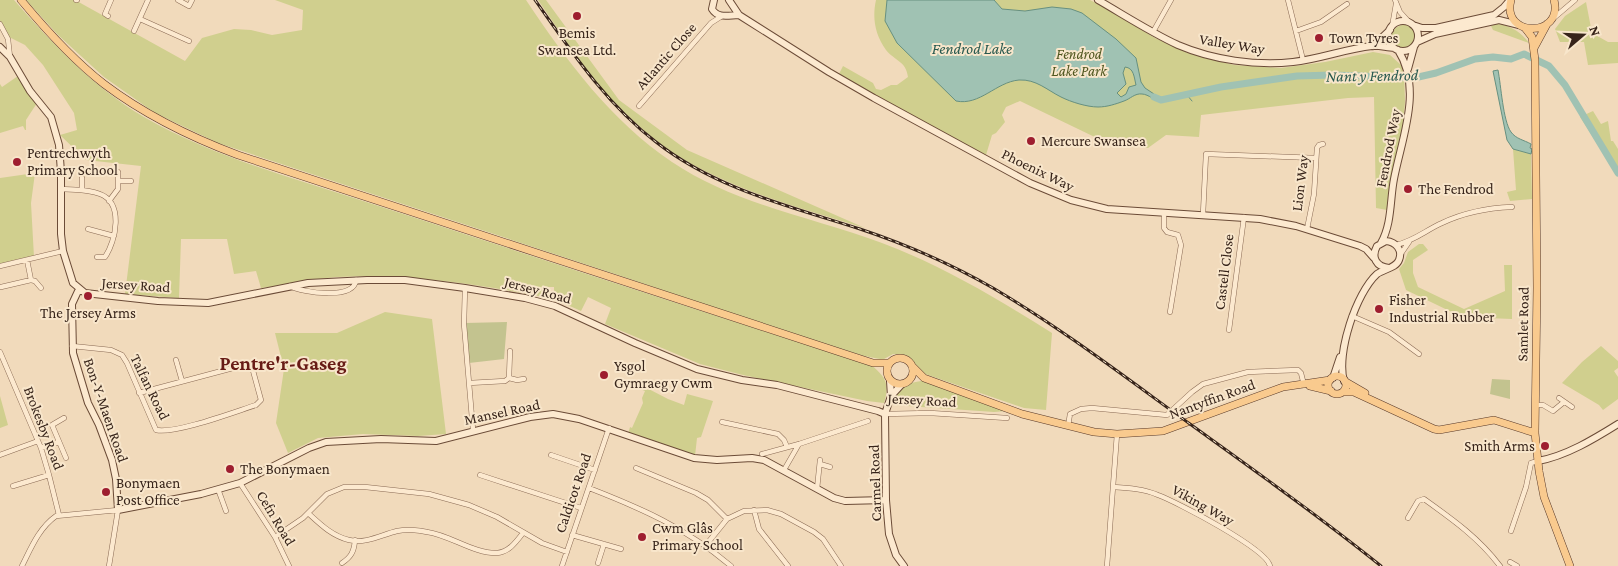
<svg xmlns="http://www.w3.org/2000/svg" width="1618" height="566" font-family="'Crimson Pro',serif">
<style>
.green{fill:#d0cf8e}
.cemetery{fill:#c3c38f}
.water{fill:#a0c2b3;stroke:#679080;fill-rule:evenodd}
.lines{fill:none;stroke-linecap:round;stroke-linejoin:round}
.stream{stroke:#679080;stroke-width:1}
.river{stroke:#a0c2b3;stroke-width:7}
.street-casing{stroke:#8a6a54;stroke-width:5.5}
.secondary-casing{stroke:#6b4b37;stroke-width:8}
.primary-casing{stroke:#573829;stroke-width:8}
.street{stroke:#fce9cf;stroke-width:4.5}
.secondary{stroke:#fce9cf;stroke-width:6}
.primary{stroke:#f9ca8e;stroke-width:7}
.rail-casing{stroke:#37241a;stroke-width:3}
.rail{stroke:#f8e6cb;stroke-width:1;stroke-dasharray:4;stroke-linecap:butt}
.poi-dot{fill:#9e1e2f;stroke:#f8e6cb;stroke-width:2}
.labels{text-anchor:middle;stroke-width:4;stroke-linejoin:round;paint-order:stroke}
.poi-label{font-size:15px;fill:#37241a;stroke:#f8e6cb;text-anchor:start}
.street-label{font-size:15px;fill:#37241a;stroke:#f8e6cb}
.park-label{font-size:15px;font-style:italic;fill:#4f561f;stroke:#f8e6cb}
.water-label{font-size:16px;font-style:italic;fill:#28594f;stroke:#f8e6cb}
.district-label{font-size:20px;font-weight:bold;fill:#681c16;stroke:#f8e6cb}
</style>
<rect width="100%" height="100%" fill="#f1dabb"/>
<path class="green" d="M0 0H14C53 44 93 87 144 117 196 147 253 166 310 184 350 197 389 209 428 222 575 270 722 319 870 364 886 377 890 384 884 403L867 401 743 375 700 364 605 324 611 308 588 297 581 311 554 299V287H548L544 297C476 284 406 273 336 277 311 279 286 285 261 288L256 271 234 274 227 239H181L179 298 125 294 141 166 86 160 60 135 77 130 74 113 43 65 25 45 7 36 0 24Z
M26 0H75L185 61 202 38 234 29 251 30 272 35 302 30 303 10 275 0H526C566 60 611 121 672 162 734 204 812 217 882 243 943 266 998 299 1052 333L1046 410 1024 408 925 374 906 355 893 354 884 359H880L864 356 784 331 615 274 218 143 155 113 104 77 58 35Z
M538 0H546L619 100 687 150 865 228C805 210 743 193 688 162 659 146 633 122 610 98 582 68 561 33 538 0Z
M876 0H1090L1108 9 1155 38 1188 53 1234 65 1281 68 1325 62 1373 52 1390 55 1401 65 1404 71 1405 101 1403 130 1395 159 1387 210 1376 208 1374 97 1348 98 1201 115 1199 137 1166 135 1148 148 1103 141 1020 101 1006 107 1002 115 1005 122 996 133 992 135 986 155 892 106 839 74 843 66 873 83 876 89 881 90 891 85H897L908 77C906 61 895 61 886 50 875 35 872 18 876 0Z
M1586 2 1592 33 1608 42H1618V63L1588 65 1584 42H1560L1555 29 1565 16Z
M1497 24C1510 25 1521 32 1529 43L1493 30 1491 26Z
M1391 38a13 13 0 1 1 26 0a13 13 0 1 1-26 0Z
M18 76 37 103 26 120V130H25L23 126 0 133V84L2 87Z
M1593 111 1601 124 1608 121 1611 141H1613L1618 149V176L1580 117Z
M1513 149 1531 154 1532 199 1510 201 1507 192 1516 190Z
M35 173 31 203 34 257 0 264V178Z
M1419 244H1423L1428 250 1413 260V273L1418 287 1464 309 1505 291 1504 265H1512V319L1462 317 1406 290 1399 269 1404 263 1408 252Z
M385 312 432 319 446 434 418 436 363 434 318 438 288 453 276 423 284 369 275 333H337Z
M1601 346 1618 361V368L1614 371 1618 377V399L1603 410 1599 405 1562 383 1582 362Z
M921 381H926L1006 411 994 412 893 405C894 389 907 383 921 381Z
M641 385 668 399 684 405 687 394 713 401 701 437 697 438 695 456 628 434 630 427 632 428 643 403 642 398 645 391 640 389Z
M0 396 8 425 0 428Z"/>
<path class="cemetery" d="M507 322 504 359 469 363 465 323Z
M1492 379 1510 380V399L1490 394Z"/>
<path class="water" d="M887 0H994L1002 9 1025 11 1052 7 1071 9 1082 13 1116 39 1136 58 1141 82 1145 88 1154 94V97L1152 98C1149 96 1145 94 1142 94 1135 93 1130 99 1124 101 1116 104 1107 107 1098 107 1087 107 1071 102 1061 97 1047 90 1036 79 1019 80 996 82 980 106 956 101L897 43 885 21ZM1125 67C1134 68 1134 77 1136 85L1129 87 1126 94 1121 97 1117 93 1126 84 1123 73Z
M1498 70C1501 85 1503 121 1511 132 1516 139 1524 140 1531 144L1530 148 1532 149 1531 154 1513 149 1507 140 1493 71Z"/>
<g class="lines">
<path class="stream" d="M1187 95 1192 101"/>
<path class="river" d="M1154 97 1161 100 1221 87 1297 76 1333 75 1414 78 1436 73 1475 59 1493 57 1511 59 1524 54 1549 66 1565 85 1618 173"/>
<defs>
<path id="street" d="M76 0H77
M178 0 189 6 192 0
M1288 0 1303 60
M1395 0 1400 12 1410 23
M108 16 105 14 111 0
M1555 17 1575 0
M140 19 189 41
M0 24 8 39 10 57
M1392 27 1396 4
M134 31 148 0
M1296 31 1321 22 1347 4
M1153 32 1171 0
M639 106 711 23 722 16
M119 181H131
M61 189C74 190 88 189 100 194 124 203 116 241 105 257H97
M82 190V178
M109 201 118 189V172
M1164 213V228L1167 232 1178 235 1181 245 1170 312
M1203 214 1206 154 1316 158
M88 229 114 236
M1307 229 1314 194 1317 148 1319 145 1323 144
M1396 245C1414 241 1426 230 1442 223 1465 212 1487 208 1512 207
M1400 255 1409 242
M27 260 31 280
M0 266 63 251
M290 286C303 293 354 300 356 280
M1 287 31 280 35 281 41 288
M465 288 464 324 473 430
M1352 316 1389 332 1419 354
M1229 330 1244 217
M72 346 111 350 122 355 127 363 156 430C176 434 234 412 256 405L261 400 252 367 248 364 139 393
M0 352 41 448 49 475 59 515
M176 360 182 381
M509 378 517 380 524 379
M469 383 505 381 509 378 510 351
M1559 398 1572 407
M1536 405H1543L1553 411 1564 402
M885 414 930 413 1007 418
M64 418 52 425 66 458
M722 422 778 434 784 440 787 447
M1068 426 1070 414 1081 409 1092 408 1167 415 1192 392 1203 384 1248 372 1298 370 1301 373 1304 385
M41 448 59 442
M762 454 799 444 868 421
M0 455 38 441
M551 455 595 470
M820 464 830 467
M636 468 696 493 708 500 727 519
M784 470 799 444
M480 475 581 508
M240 483 275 537 289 566
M13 486 49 475
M1113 487C1129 488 1144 489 1158 495 1177 502 1267 549 1270 566
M589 488C643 509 686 528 731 566
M218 489 226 511
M817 489 820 460
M754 510 759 529 788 566
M308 513C320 524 332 536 349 540 366 544 381 535 397 531 406 529 419 530 427 532 450 535 474 554 497 553 509 552 516 542 523 533
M1408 518 1418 501 1424 499C1452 519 1479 538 1500 566
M1511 531 1526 487 1531 463 1538 461
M572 535 621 549
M275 537 303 518 327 494 344 487H365L429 494 469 505 497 517 542 543 567 552
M706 545 727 519 744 511 767 510 781 514 814 532 823 539 841 566
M1510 562 1517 566
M342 563C351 557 354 552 355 540
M598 563 604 544
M22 566C31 548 39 528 56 516L118 510 109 566
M562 566 609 428
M1107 566 1117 434"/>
<path id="secondary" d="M714 0 712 9C718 19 729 15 739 15
M729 0 739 15 829 72 874 98 1030 183 1071 200 1107 209 1260 219 1296 226 1360 246 1366 249 1374 258
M1098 0C1124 15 1150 32 1178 45 1213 60 1256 66 1293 62 1320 59 1345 49 1372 46 1379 45 1387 48 1394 48
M1388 36a15 15 0 1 1 30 0a15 15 0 1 1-30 0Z
M1413 25 1422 28H1436L1494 15 1504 7 1510 0
M1417 42 1435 34 1499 20 1519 25
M1373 46 1390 30
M0 47 10 57 30 91 51 117 59 145 61 172V234L63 251 73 283 85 293 158 301 208 303 308 283 367 280H405L465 288 525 298 555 306 635 343 697 369 742 380 777 385 878 411 885 414
M1408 69 1414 47
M1381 243C1392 224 1390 199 1394 179 1402 137 1423 89 1398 50
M79 289 72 304 73 353 88 403 99 425 112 460 116 479 118 510 201 494 240 483 309 448 326 442 381 439 436 441 530 417 553 414 579 419 694 458 717 460 752 458 764 460 834 498 845 501 886 500
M1333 378 1340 357
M890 381 891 396 885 414 886 500 889 534 896 555 904 566
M1344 381C1336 354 1356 293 1377 274 1384 269 1396 268 1399 260 1403 250 1396 242 1386 241L1377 246C1371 257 1376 267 1389 268
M891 396 902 384
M1538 461C1566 456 1594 439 1618 424"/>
<path id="primary" d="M21 0C46 30 73 60 104 84 145 115 190 137 238 155L873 363H889
M1511 0C1501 38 1564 38 1554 0
M1525 28 1532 37 1535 60 1537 287 1535 433 1539 471 1544 497 1570 566
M1534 48 1547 24
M887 371a13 13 0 1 1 26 0a13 13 0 1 1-26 0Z
M913 367 924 378 1022 414 1094 432 1117 434 1163 431 1283 387 1330 380
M1328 385a9 9 0 1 1 18 0a9 9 0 1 1-18 0Z
M1346 382 1365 393
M1310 386 1331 391
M1343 392H1354L1434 429 1439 430 1494 420 1535 433"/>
</defs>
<use href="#street" class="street-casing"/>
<use href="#secondary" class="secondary-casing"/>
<use href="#primary" class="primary-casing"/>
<use href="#street" class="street"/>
<use href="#secondary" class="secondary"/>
<use href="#primary" class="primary"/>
<defs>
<path id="rail" d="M535 0C571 51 606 104 656 142 716 189 789 206 860 229 905 244 951 264 993 288 1061 328 1125 377 1190 424 1254 470 1319 516 1381 566"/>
</defs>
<use href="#rail" class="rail-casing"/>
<use href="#rail" class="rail"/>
</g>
<g class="poi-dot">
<circle cx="577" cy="16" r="5"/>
<circle cx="1319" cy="38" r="5"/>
<circle cx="1031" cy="141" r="5"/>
<circle cx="17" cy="162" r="5"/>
<circle cx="1408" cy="189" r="5"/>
<circle cx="88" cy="296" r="5"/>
<circle cx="1379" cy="309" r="5"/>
<circle cx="604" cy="375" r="5"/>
<circle cx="1545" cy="446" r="5"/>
<circle cx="230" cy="469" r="5"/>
<circle cx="106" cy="492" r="5"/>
<circle cx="642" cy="537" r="5"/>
</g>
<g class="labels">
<g class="poi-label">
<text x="577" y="38" text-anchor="middle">Bemis<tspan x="577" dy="17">Swansea Ltd.</tspan></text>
<text x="1329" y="43">Town Tyres</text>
<text x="1041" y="146">Mercure Swansea</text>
<text x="27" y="158">Pentrechwyth<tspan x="27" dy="17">Primary School</tspan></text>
<text x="1418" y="194">The Fendrod</text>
<text x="1389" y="305">Fisher<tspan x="1389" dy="17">Industrial Rubber</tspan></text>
<text x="88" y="318" text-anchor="middle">The Jersey Arms</text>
<text x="614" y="371">Ysgol<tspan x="614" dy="17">Gymraeg y Cwm</tspan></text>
<text x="1535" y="451" text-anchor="end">Smith Arms</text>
<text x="240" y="474">The Bonymaen</text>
<text x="116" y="488">Bonymaen<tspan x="116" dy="17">Post Office</tspan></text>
<text x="652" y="533">Cwm Glâs<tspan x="652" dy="17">Primary School</tspan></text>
</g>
<g class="street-label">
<text transform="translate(1232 44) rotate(9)" y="5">Valley Way</text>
<text transform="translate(666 56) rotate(-49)" y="5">Atlantic Close</text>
<text transform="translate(1388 148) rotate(-79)" y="5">Fendrod Way</text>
<text transform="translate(1038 170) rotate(26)" y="5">Phoenix Way</text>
<text transform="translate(1300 183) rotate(-83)" y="5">Lion Way</text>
<text transform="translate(1224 272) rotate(-83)" y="5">Castell Close</text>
<text transform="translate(136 285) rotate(4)" y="5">Jersey Road</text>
<text transform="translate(538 290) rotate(15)" y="5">Jersey Road</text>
<text transform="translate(1523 324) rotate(-89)" y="5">Samlet Road</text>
<text transform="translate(150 387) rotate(64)" y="5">Talfan Road</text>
<text transform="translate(1212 399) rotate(-20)" y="5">Nantyffin Road</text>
<text transform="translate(922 400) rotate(3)" y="5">Jersey Road</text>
<text transform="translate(106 410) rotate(71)" y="5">Bon-Y-Maen Road</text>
<text transform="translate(502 412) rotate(-12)" y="5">Mansel Road</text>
<text transform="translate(44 428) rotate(69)" y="5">Brokesby Road</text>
<text transform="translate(875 483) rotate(-92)" y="5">Carmel Road</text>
<text transform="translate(573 493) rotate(-71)" y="5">Caldicot Road</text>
<text transform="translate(1203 505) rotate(29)" y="5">Viking Way</text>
<text transform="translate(276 518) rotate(59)" y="5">Cefn Road</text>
</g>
<g class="park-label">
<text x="1079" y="59">Fendrod<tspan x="1079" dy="17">Lake Park</tspan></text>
</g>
<g class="water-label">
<text x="972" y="54">Fendrod Lake</text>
<text transform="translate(1372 75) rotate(-1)" y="6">Nant y Fendrod</text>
</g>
<g class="district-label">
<text x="283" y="370">Pentre'r-Gaseg</text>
</g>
</g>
<g transform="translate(1583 35) rotate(71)" stroke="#f8e6cb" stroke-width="4" paint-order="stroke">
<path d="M0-4L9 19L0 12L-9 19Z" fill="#37241a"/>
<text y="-8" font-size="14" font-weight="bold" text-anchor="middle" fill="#37241a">N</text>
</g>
</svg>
